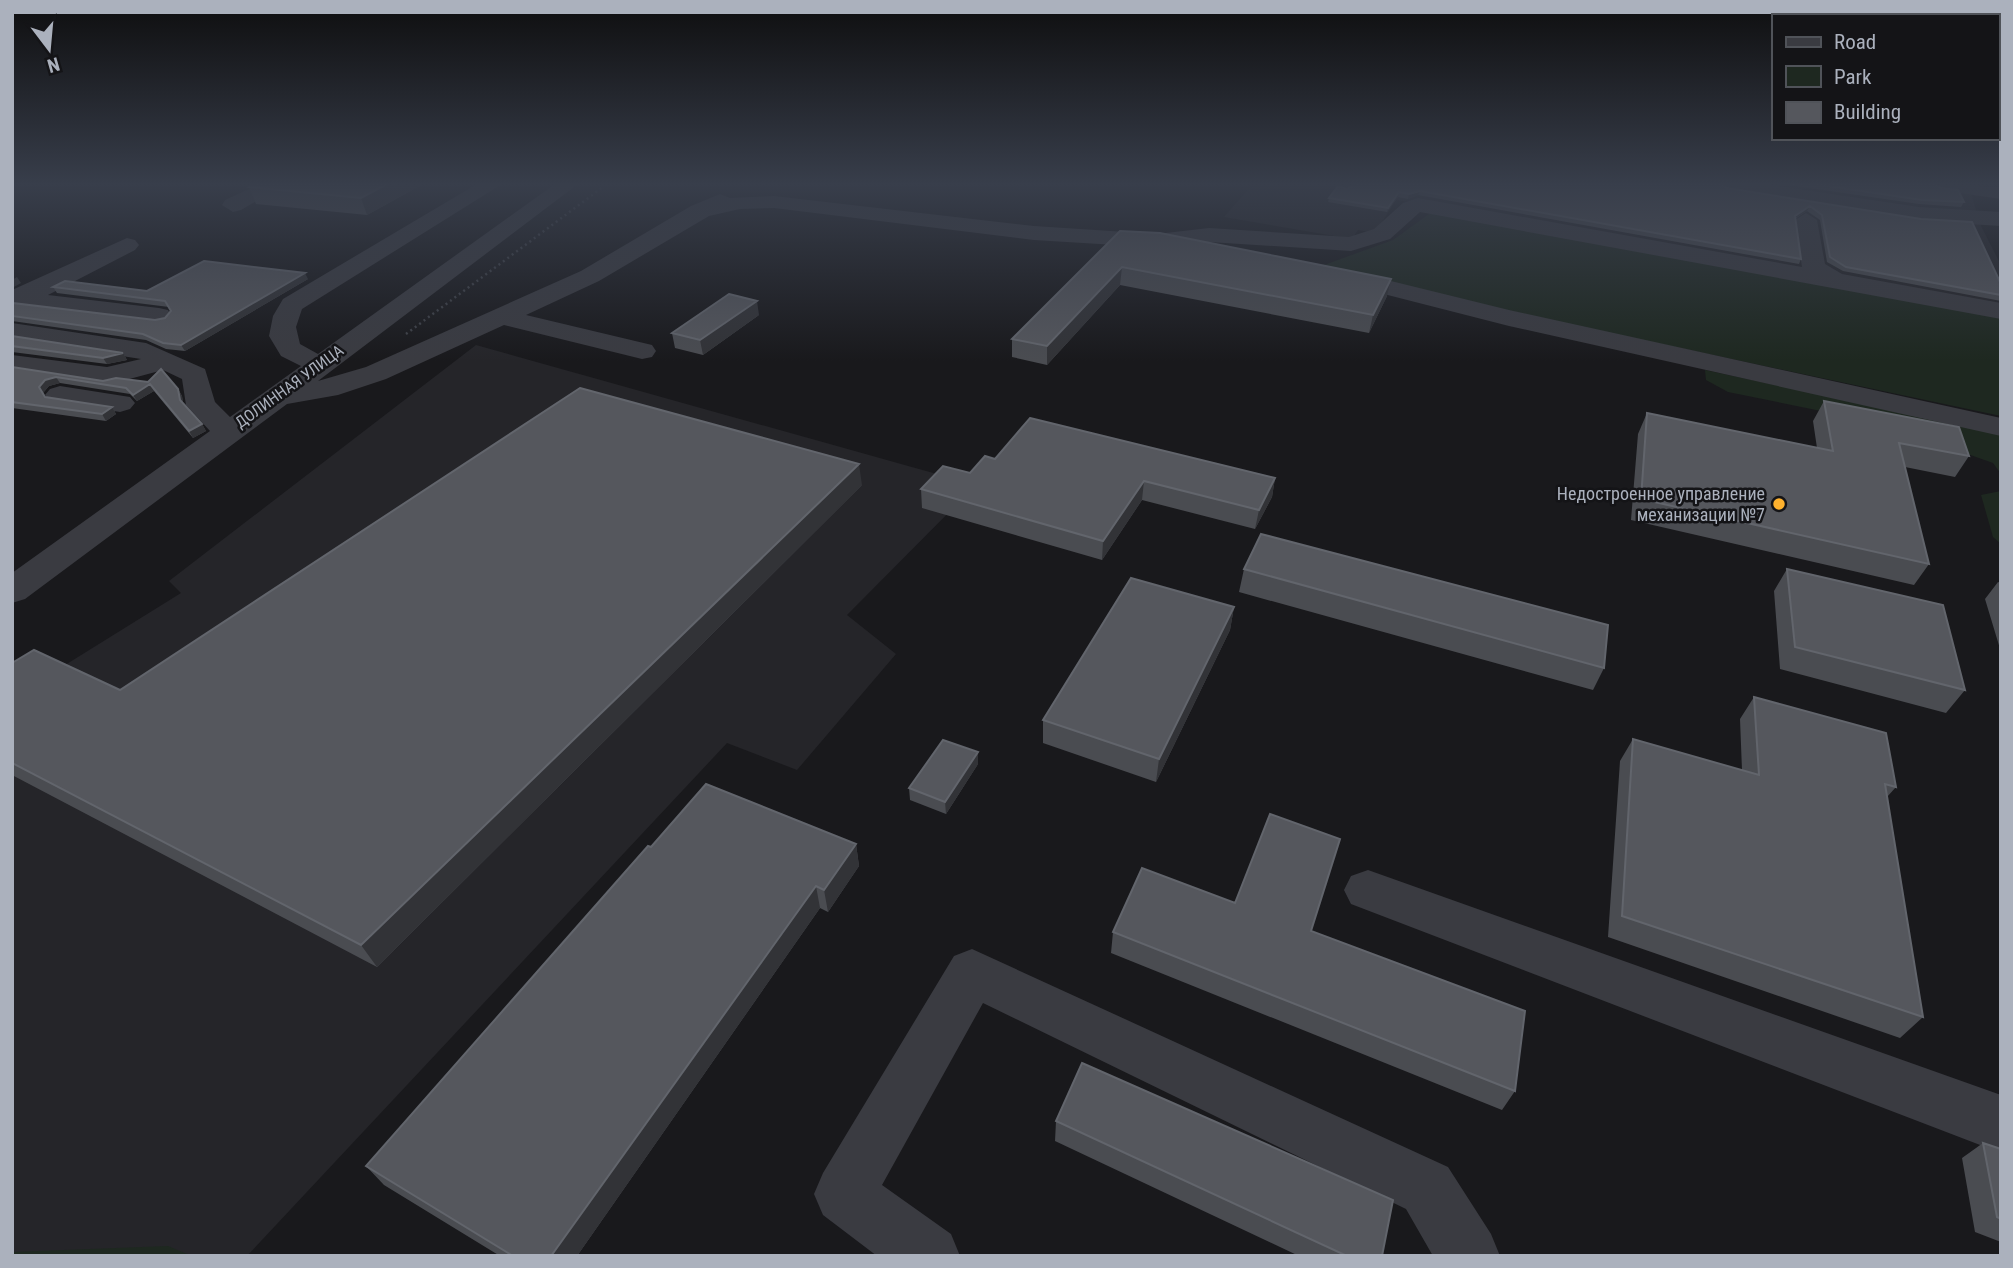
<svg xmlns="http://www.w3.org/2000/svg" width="2013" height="1268" font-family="'Roboto Condensed',sans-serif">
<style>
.built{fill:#252529}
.green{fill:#1e2820}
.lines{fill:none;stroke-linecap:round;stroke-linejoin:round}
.path{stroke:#404349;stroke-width:2.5;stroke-dasharray:2 3.5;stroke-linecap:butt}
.minor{fill:#3a3b41;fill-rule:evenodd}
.wall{fill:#4a4c51}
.shaded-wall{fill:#323337}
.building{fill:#55575d;stroke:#62656c;stroke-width:2}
.poi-dot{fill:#ffb22e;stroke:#141417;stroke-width:2.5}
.labels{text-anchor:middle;stroke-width:5;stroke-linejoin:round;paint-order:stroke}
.far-street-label{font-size:16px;fill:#abb1bd;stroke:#141417}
.poi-label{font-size:18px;fill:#abb1bd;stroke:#141417;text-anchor:end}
</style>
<rect width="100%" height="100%" fill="#19191c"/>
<path class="built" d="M1253 184H1968L1981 226 2001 265V309L1381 197 1378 203 1393 205 1375 233 1358 230 1352 239 1224 217Z
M476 345 976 485 847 615 896 654 797 770 727 743 247 1256H12V698L181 593 169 581Z"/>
<path class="green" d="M1433 211 2001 318V416L1510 312 1324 265 1393 240Z
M1705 370 2001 433V474L1993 463 1880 423 1728 392 1706 380Z
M2001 491V544L1993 537 1981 495Z
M168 1246 192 1256H12V1252Z"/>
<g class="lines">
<path class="path" d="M406 334 607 184"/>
<path class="minor" d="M260 184H286L241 210 233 212 222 205 225 200Z
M477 184H502L302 309 296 327 300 344 318 354 555 184H578L318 381 366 367 581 271 691 206 720 194 730 198 774 196 1034 226 1157 234 1209 228 1349 237 1374 229 1403 203 1418 198 1802 267 1795 220 1806 213 1817 220 1825 264 1842 274 2001 303V319L1420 212 1390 239 1351 251 1209 242 1165 248 1034 240 774 208 740 209 709 216 599 281 526 315 652 345 656 351 652 357 642 359 504 325 386 379 338 395 287 404 25 599 12 603V573L210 431 186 405 182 379 163 370 107 385 12 371V355L107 367 141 359 12 339V323L146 343 205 369 215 402 230 417 301 366 281 356 269 336 273 316 283 299Z
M1355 184 1351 189 1344 191 1334 185Z
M1715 184H1765L1919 207 2001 212V226L1919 221 1725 190Z
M1929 184 2001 187V199L1939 190Z
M127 238 135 240 139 245 135 250 48 295 159 308 168 310 172 316 168 322 159 324 12 306V290Z
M1338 268 1509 310 2001 418V436L1509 326 1329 280 1326 275 1329 270Z
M60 386 130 397 135 403 130 409 120 412 50 401 45 395 50 389Z
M1368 870 2001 1095V1153L1351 904 1344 890 1351 876Z
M972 949 1448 1167 1491 1234 1500 1256H1433L1406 1209 983 1003 882 1185 951 1234 960 1256H877L823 1215 814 1194 823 1173 954 956Z"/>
</g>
<path class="wall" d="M423 184 367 215 256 204 249 187Z
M1782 184H1934L1964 202 1961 207 1919 204Z
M1354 186 1727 188 1921 219 2001 295V301L1843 271 1827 262 1820 220 1807 211 1795 219 1801 259 1799 264 1418 195 1408 199 1398 197 1387 212 1328 202 1329 198 1346 189Z
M1120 231 1387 296 1369 333 1120 285 1047 365 1012 357V339Z
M308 279 185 351 166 349 146 340 12 321V303L155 320 165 318 171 311 169 307 57 293 53 287 147 291Z
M759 315 703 355 675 348 672 333Z
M12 336 123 353 127 360 107 364 12 352Z
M12 367 103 381 178 389 182 396 183 404 202 424 206 431 193 438 154 391 137 401 130 394 60 383 49 386 43 393 45 397 112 407 116 414 106 421 12 408Z
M1824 401 1969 456 1955 477 1905 467 1929 564 1914 585 1631 520 1638 434 1647 413 1817 448 1813 421Z
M995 459 1275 478 1272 497 1255 529 1142 500 1102 560 922 508 921 489 970 473Z
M862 485 377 967 12 775V663L120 690Z
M1244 569 1604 668 1593 690 1239 592Z
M1787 569 1965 690 1946 713 1780 669 1774 591Z
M1998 582 2001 583V652L1985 599Z
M1234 607 1230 630 1156 782 1043 743V720Z
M1754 697 1896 787 1887 797 1923 1017 1900 1038 1608 937 1620 761 1633 739 1742 770 1740 719Z
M978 764 946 814 910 800 909 788Z
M856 844 859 866 828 912 820 908 577 1256H500L384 1185 366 1166 651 847Z
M1311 931 1515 1091 1502 1110 1111 953 1113 932Z
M1056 1121 1382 1256H1299L1055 1141Z
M1983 1143 2001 1149V1242L1975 1232 1962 1158Z"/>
<path class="shaded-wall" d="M387 184H423L367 215 361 198Z
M1420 191 1418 195 1408 199 1409 194Z
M1399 192 1398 197 1387 212 1388 208Z
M1810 206 1807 211 1792 220 1795 216Z
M1122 267 1120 285 1047 365V346Z
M305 273 308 279 185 351 181 345Z
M17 277 21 283 12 288V280Z
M1391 279 1387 296 1369 333 1373 315Z
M757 301 759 315 703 355 700 340Z
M123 353 127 360 107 364 103 358Z
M56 377 60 383 49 386 43 393 39 387 45 380Z
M150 384 154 391 137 401 133 395Z
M178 389 182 396 184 407 180 400Z
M112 407 116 414 106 421 102 414Z
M202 424 206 431 193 438 189 431Z
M859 464 862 485 377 967 361 945Z
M1275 478 1272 497 1255 529 1259 510Z
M1144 481 1142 500 1102 560 1103 541Z
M1234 607 1230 630 1156 782 1159 759Z
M978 752V764L946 814 945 802Z
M856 844 859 866 828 912 824 890Z
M816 886 820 908 577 1256H551Z"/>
<path class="building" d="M254 184H387L361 198 249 187Z
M1355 184H1720L1727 188 1921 219 1972 222 2001 284V295L1846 267 1830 257 1822 215 1810 206 1795 216 1801 259 1420 191 1409 194 1399 192 1388 208 1329 198 1338 186 1346 189 1354 186Z
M1814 184H1934L1941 188 1958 190 1964 202 1922 200Z
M1120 231 1160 233 1391 279 1373 315 1122 267 1047 346 1012 339Z
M204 261 305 273 181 345 163 343 143 334 12 316V303L155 320 165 318 171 311 165 301 53 287 65 281 147 291Z
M729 294 757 301 700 340 672 333Z
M12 336 123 353 103 358 12 346Z
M12 367 103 381 116 378 148 382 161 369 178 389 180 400 202 424 189 431 150 384 133 395 126 388 56 377 45 380 39 387 45 397 112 407 102 414 12 402Z
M580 388 859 464 361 945 12 763V663L34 650 120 690Z
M1824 401 1959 427 1969 456 1899 443 1929 564 1641 499 1647 413 1833 451Z
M1030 418 1275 478 1259 510 1144 481 1103 541 921 489 943 466 970 473 985 456 995 459Z
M1261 534 1608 625 1604 668 1244 569Z
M1787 569 1943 605 1965 690 1795 647Z
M1131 578 1234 607 1159 759 1043 720Z
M1754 697 1886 733 1896 787 1885 784 1923 1017 1622 916 1633 739 1759 775Z
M943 740 978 752 945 802 909 788Z
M706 784 856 844 824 890 816 886 551 1256H513L366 1166 648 846 651 847Z
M1270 814 1340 839 1311 931 1525 1011 1515 1091 1113 932 1142 868 1235 903Z
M1082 1063 1393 1200 1382 1256H1347L1056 1121Z
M1983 1143 2001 1149V1219L1997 1217Z"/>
<linearGradient id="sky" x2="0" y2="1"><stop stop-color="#0e0e0f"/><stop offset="0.51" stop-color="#383e4b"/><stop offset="1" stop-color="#383e4b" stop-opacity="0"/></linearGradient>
<rect width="2013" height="361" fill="url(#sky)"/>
<circle class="poi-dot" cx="1779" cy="504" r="7"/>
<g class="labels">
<g class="far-street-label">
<text transform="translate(289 386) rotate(-36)" y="6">ДОЛИННАЯ УЛИЦА</text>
</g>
<g class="poi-label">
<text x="1765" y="500">Недостроенное управление<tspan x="1765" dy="21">механизации №7</tspan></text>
</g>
</g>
<rect width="2013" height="1268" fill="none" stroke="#abb1bd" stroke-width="28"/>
<rect x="1772" y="14" width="228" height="126" fill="#141417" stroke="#505359" stroke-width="2"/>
<rect x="1786" y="37" width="35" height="10" fill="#3a3b41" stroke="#505359" stroke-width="2"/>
<text x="1834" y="49" font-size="21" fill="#abb1bd">Road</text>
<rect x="1786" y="66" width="35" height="21" fill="#1e2820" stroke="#505359" stroke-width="2"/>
<text x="1834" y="84" font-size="21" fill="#abb1bd">Park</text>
<rect x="1786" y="102" width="35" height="21" fill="#55575d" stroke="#505359" stroke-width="2"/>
<text x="1834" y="119" font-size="21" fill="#abb1bd">Building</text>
<g transform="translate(49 49) rotate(164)" stroke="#141417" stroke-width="5" paint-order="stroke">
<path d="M0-5L12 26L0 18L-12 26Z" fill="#abb1bd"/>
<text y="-10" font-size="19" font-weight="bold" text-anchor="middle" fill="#abb1bd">N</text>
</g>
</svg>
